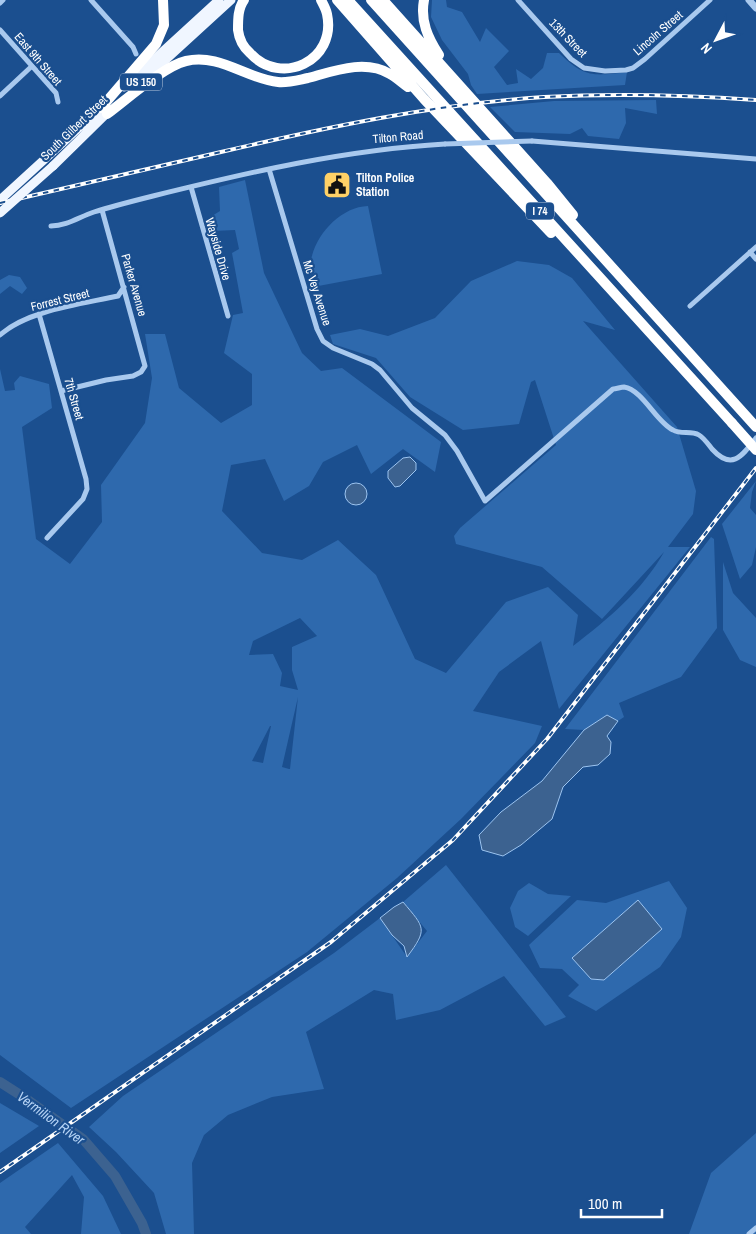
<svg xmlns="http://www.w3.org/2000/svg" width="756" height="1234" font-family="'Archivo Narrow',sans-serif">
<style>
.green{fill:#2e69ad;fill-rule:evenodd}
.water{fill:#3c6290;stroke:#9cc4f0}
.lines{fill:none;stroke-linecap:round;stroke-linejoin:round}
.river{stroke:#3c6290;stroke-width:10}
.minor{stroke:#a9c9ee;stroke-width:5}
.tertiary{stroke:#a9c9ee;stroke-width:7}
.primary{stroke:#f0f6ff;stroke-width:9}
.motorway{stroke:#fff;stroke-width:10}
.rail-casing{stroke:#fff;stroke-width:4}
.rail{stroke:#1b4f8f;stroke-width:2;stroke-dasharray:5.5;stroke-linecap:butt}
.minor-bridge{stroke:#a9c9ee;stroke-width:5}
.primary-bridge{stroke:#f0f6ff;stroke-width:9}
.motorway-bridge{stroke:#fff;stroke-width:10}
.labels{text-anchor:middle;stroke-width:4.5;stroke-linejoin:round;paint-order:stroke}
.shield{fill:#1b4f8f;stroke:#bbcadd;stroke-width:1}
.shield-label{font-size:11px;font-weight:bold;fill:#fff}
.street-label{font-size:12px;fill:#fff;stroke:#1b4f8f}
.poi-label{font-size:12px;font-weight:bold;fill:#fff;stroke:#1b4f8f;text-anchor:start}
.water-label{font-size:14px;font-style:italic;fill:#b5d3f5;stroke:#1b4f8f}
</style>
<rect width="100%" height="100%" fill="#1b4f8f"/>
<path class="green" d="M432 0H446L447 7 462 12 480 42 486 28 509 51 494 67 507 85 518 83 516 69 531 79 543 68 547 53H559C585 78 593 76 627 72L625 85 477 94 471 85 468 74 442 40 431 17Z
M656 100 657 114 625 108 626 123 619 139 588 136 582 128 570 134 515 132 490 107 554 101Z
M245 180 264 273 302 353 321 371 342 368 441 442 435 472 403 449 371 474 357 445 323 462 309 486 284 501 265 459 231 465 222 511 262 553 302 560 338 540 376 575 415 659 446 673 506 602 548 587 578 615 573 646C608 619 642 591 664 552L602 619 542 567 456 544 454 536 460 528 556 445 535 380 531 382 519 424 463 430 410 397 376 358 333 344 330 335 360 329 388 336 435 318 471 281 517 261 549 265 572 278 615 330 583 321 677 427 696 491 693 514 668 547H690L559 709 541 641 499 672 473 711 542 726 535 743 461 819 397 878 307 952 71 1108 0 1055V369L5 391 15 390 14 383 20 376 49 384 52 408 22 427 36 539 70 564 102 522 101 485 145 423 152 378 145 334H165L179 388 221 423 252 405V374L224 353 233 315 243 313 232 253 239 249 235 230 213 231 207 219 220 211 219 187ZM300 618 317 636 292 647V670L298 690 280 686 282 673 273 654 249 655 253 641ZM298 697 290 769H289L282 767ZM271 726 263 763 252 761 270 726Z
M368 206 382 274 313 287C311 280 309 273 310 267 312 238 339 207 368 206Z
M9 275 20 277 27 288 22 294 10 286 0 294V280Z
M756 481 752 492 750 508 756 515V547L752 565 740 579 722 524Z
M711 537 714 539 717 628 681 677 619 703 624 717 618 721 607 715 584 730 565 729Z
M723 562 733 593 756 618V667L740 660 723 630Z
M446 865 566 1017 545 1026 504 976 440 1010 396 1020 393 994 374 990 306 1032 324 1089 272 1097 228 1115 204 1135 192 1163 194 1234H166L154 1193 116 1152 89 1127 123 1096 334 953 380 918 407 957 427 931 403 902Z
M669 881 687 908 681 937 660 967 596 1011 568 996 579 985 562 969 540 968 529 945 577 900 606 903ZM638 901 662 929 591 979 573 958Z
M529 883 548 894 571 896 528 936 515 927 510 908 518 891Z
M0 1103 39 1126 0 1153Z
M756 1133V1234H689L711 1173Z
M58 1143 103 1196 121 1234H81L84 1197 72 1175 25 1227 31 1234H0V1183Z"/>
<path class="water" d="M410 457 416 463V470L400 486 395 487 388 478V471L403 458Z
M345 494a11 11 0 1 1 22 0a11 11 0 1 1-22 0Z
M607 715 618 721 607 736 611 742 610 754 598 765 583 767 563 787 552 819 521 845 503 856 482 850 479 835 501 812 542 781 584 730Z
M638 900 662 929 604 980 591 979 572 958Z
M403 902C425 928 428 929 407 957L404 946 392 935 380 918 394 907Z"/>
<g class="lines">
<path class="river" d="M0 1082 25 1098 83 1139 115 1176 142 1223 146 1234"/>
<path class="minor" d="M91 0 133 47 136 54
M518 0 571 59 584 68 605 71 626 70 633 68 645 59 710 0
M0 3 3 0
M0 30 56 93 58 102
M0 96 32 66
M532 141 756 159
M269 169 317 329 323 341 333 348 372 364 380 370 412 408 445 435 457 451 485 501 613 389C616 389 621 387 624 387 643 390 656 422 673 430 681 435 691 430 699 435 704 438 708 444 712 449 732 471 742 456 756 438
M191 187 228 316
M51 226C67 226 79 217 94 212 113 206 133 201 153 196 250 172 344 150 445 144
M750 252 756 259
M690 306 756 247
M39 314 86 479 87 489 83 499 47 538
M0 335C28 310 82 304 118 296L124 287
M61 391 106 380 133 376 141 372 145 366 102 210
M749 1234 756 1228"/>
<path class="tertiary" d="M749 0 756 8"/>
<path class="primary" d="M138 85 231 0
M124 87 219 0
M53 166 110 110
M0 200 105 104"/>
<path class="motorway" d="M244 0C238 8 238 19 238 30 239 38 243 47 250 53 281 87 337 61 327 14 326 9 323 4 321 0
M337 0 424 99 551 233
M348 0 732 423
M371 0 756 427
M383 0 547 183 573 215
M424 0C420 21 428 38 439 55
M101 108 156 44 164 25 163 0
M107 114C126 100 164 66 186 61 219 53 247 79 278 82 288 83 298 80 308 78 334 71 365 59 390 74 396 77 402 83 408 87"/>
<defs>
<path id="rail" d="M0 203C74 186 148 169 221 152 328 127 435 104 544 97 615 93 686 95 756 100
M0 1172 331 942 453 840 547 739 756 468"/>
</defs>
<use href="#rail" class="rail-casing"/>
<use href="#rail" class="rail"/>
<path class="minor-bridge" d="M445 144 532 141"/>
<path class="primary-bridge" d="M0 213 53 166"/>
<path class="motorway-bridge" d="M732 423 756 450"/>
</g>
<defs>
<symbol id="civic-square" viewBox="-11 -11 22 22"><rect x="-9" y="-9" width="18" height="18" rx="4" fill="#ffd166" stroke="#1b4f8f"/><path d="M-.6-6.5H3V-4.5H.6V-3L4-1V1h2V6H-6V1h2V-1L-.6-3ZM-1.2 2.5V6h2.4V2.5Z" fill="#111"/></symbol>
</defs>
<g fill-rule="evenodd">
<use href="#civic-square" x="321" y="169" width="32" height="32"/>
</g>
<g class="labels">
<g class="shield">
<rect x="120" y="73.5" width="42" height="17" rx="4"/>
<rect x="526" y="202.5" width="28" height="17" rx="4"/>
</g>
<g class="shield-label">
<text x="141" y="86">US 150</text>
<text x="540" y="215">I 74</text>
</g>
<g class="street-label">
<text transform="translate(658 33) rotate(-41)" y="4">Lincoln Street</text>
<text transform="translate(568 38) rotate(46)" y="4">13th Street</text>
<text transform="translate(38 59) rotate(49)" y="4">East 9th Street</text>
<text transform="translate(74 128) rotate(-44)" y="4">South Gilbert Street</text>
<text transform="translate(398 137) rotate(-5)" y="4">Tilton Road</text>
<text transform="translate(218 249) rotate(74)" y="4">Wayside Drive</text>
<text transform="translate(134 285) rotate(74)" y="4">Parker Avenue</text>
<text transform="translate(317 293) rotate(72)" y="4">Mc Vey Avenue</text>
<text transform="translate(60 300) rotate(-14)" y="4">Forrest Street</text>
<text transform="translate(74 399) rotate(74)" y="4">7th Street</text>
</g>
<g class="poi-label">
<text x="356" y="182">Tilton Police<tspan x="356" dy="14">Station</tspan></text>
</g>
<g class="water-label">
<text transform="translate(51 1118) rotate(36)" y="5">Vermilion River</text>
</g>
</g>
<g transform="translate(716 40) rotate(229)" stroke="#1b4f8f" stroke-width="4" paint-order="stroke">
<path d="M0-4L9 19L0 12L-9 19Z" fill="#ffffff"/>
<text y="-8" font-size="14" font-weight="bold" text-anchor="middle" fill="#ffffff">N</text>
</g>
<path d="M581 1209v8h81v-8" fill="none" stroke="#ffffff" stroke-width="2.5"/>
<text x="588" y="1209" font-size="15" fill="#ffffff" stroke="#1b4f8f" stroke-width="4" paint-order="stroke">100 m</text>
</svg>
